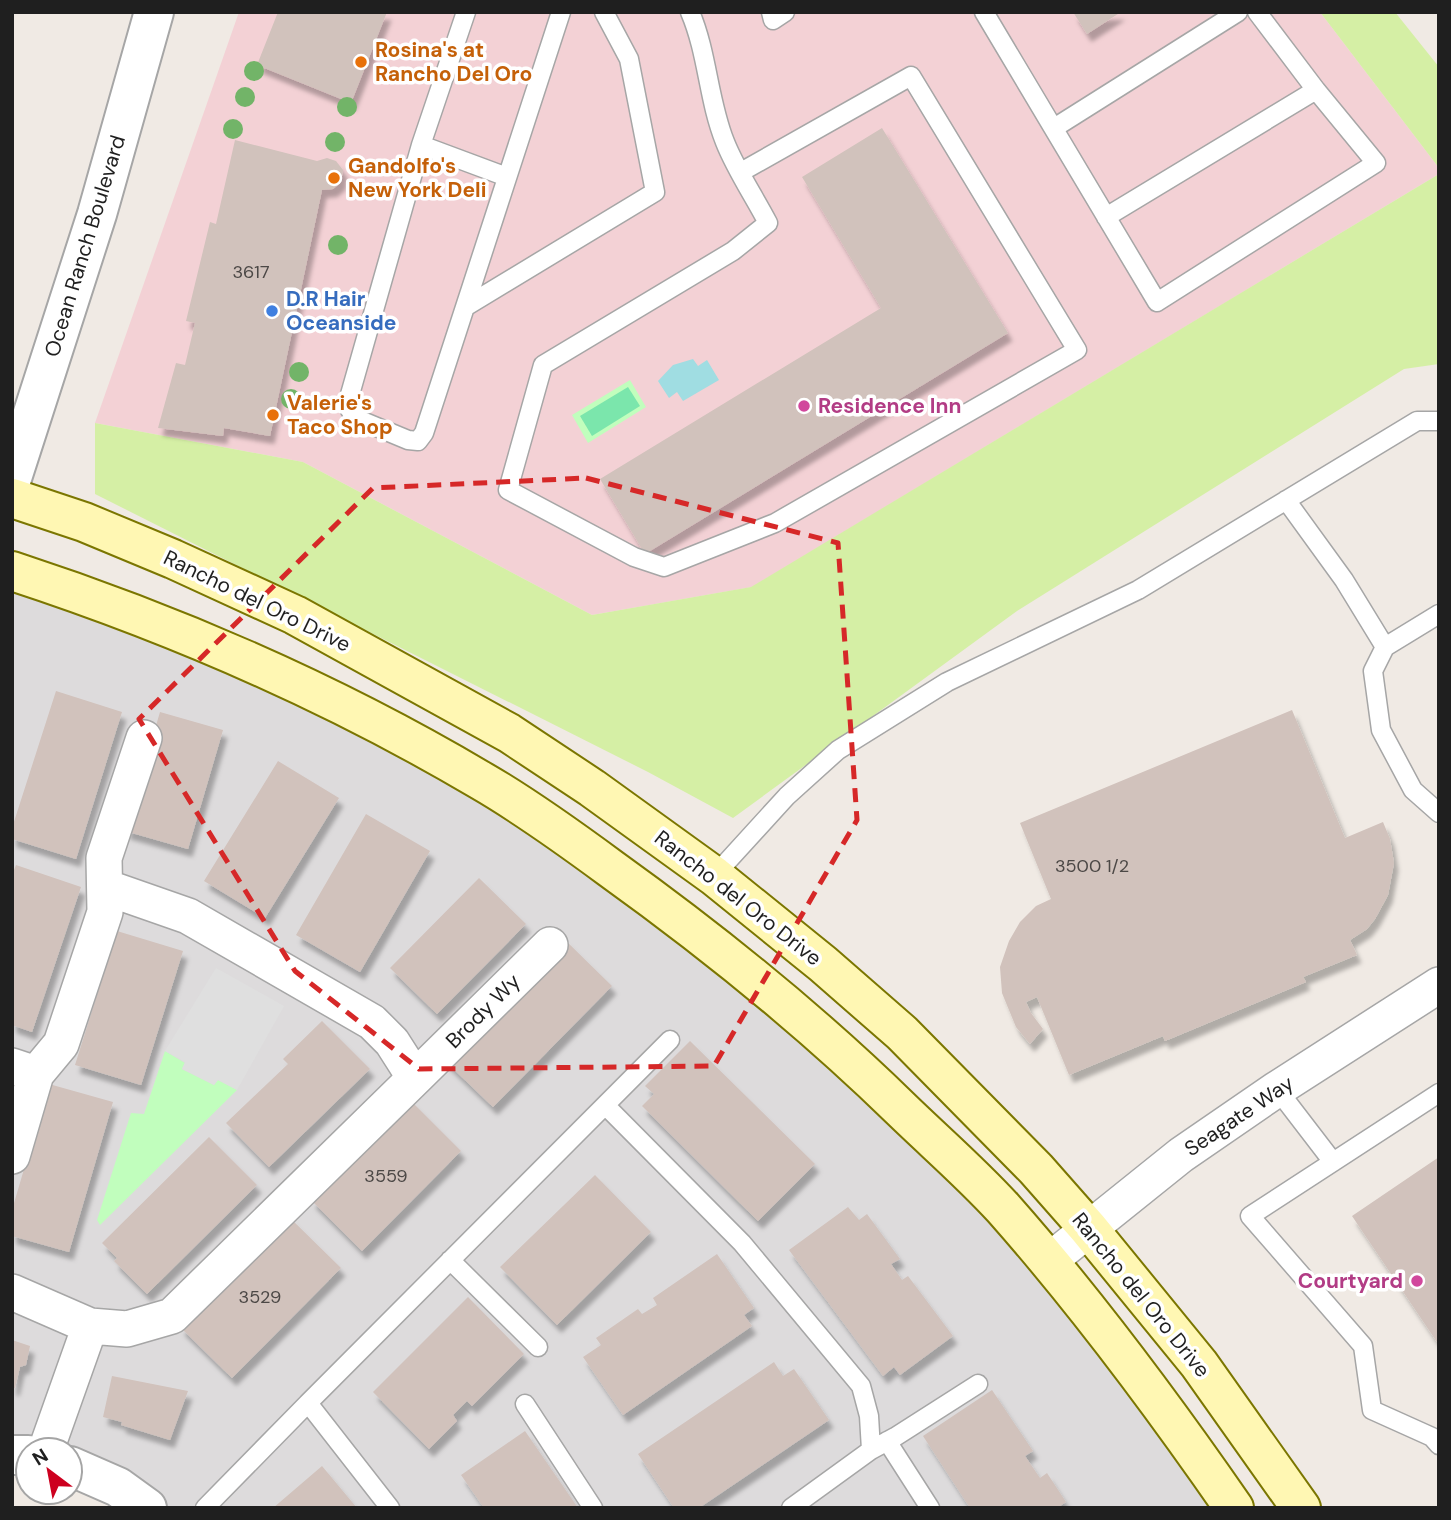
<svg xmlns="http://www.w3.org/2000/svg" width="1451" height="1520" font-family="'DM Sans',sans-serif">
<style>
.residential{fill:#dddbdc}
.commercial{fill:#f3d1d5}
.grass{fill:#d5efa5}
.park{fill:#c1febd}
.pitch{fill:#7be6ac}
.parking{fill:#dfdfdf}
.water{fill:#a0dde2}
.building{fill:#d1c2bc;filter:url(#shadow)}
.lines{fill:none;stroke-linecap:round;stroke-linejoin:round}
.service-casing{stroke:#a6a6a6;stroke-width:21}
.minor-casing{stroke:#a6a6a6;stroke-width:38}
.tertiary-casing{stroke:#a6a6a6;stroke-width:42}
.secondary-casing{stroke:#7b7600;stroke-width:42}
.service{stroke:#fff;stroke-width:18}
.minor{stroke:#fff;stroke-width:35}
.tertiary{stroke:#fff;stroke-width:38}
.secondary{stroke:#fff7b3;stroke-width:38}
.tree{fill:#72b468}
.marked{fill:none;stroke:#d62828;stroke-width:5;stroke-dasharray:14 9;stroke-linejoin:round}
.food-dot{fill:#e8710a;stroke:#fff;stroke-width:2.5}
.shop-dot{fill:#3f7fe0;stroke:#fff;stroke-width:2.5}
.hotel-dot{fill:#d1479c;stroke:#fff;stroke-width:2.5}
.labels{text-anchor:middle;stroke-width:7;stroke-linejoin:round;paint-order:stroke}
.number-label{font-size:18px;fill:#4c4846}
.food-label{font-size:21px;font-weight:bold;fill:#c56008;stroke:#fff;text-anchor:start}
.street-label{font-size:21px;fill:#1f1f1f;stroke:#fff}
.shop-label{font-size:21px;font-weight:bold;fill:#366cbe;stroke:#fff;text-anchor:start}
.hotel-label{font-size:21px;font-weight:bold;fill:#b23c85;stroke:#fff;text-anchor:start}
</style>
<defs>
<filter id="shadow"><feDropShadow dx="4.5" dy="8" stdDeviation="2" flood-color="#0004"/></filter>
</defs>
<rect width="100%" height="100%" fill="#f0eae4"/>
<path class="residential" d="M12 571 250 663 681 919 1049 1261 1231 1508H147L70 1466 12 1455Z"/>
<path class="commercial" d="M239 12H1320L1439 168V174L752 587 592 615 303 462 95 423Z"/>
<path class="grass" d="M1320 12H1395L1439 67V168Z
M1439 174V364L1404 369 1017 611 733 818 648 772 95 494V423L303 462 592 615 751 587Z"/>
<path class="park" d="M630 380 646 407 588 443 572 415Z
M165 1051 185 1063 182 1069 214 1085 218 1080 237 1090 100 1225 97 1220 131 1113 144 1114Z"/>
<path class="pitch" d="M628 387 640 406 592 436 580 416Z"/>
<path class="parking" d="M216 968 284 1006 237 1090 218 1080 214 1085 182 1069 185 1062 165 1051Z"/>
<path class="water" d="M693 359 698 366 707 360 719 380 683 401 677 392 669 398 658 381 673 365Z"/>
<path class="building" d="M278 12H387L351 103 257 65Z
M1073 12H1121L1087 34Z
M882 128 1008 333 645 554 600 479 881 308 802 177Z
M235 140 317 161 327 158 336 161 343 170 341 182 333 189 322 190 270 436 224 428 223 436 158 428 176 363 185 365 195 323 186 321 210 222 216 224Z
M56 691 122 712 76 859 12 839V828Z
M1292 710 1345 838 1383 822 1390 839 1394 863 1388 895 1375 919 1367 929 1350 940 1357 955 1303 977 1306 982 1165 1041 1163 1036 1069 1075 1037 997 1026 1002 1031 1013 1043 1029 1030 1044 1016 1027 1002 993 1000 967 1009 941 1020 922 1036 906 1051 899 1020 823Z
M160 712 223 730 188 849 125 831Z
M278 761 339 798 265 918 204 881Z
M366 814 430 851 360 972 296 935Z
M16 865 81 887 32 1032 12 1025V875Z
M479 878 526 924 437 1014 390 968Z
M117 931 183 951 141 1085 75 1065Z
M563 938 612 986 493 1107 443 1059Z
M322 1021 370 1069 269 1167 226 1123 288 1064 283 1059Z
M690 1041 815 1164 758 1221 642 1106 654 1094 645 1086Z
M49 1084 113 1102 69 1252 12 1236V1210Z
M410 1100 461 1151 362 1251 311 1200Z
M209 1137 257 1185 147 1294 114 1261 117 1258 102 1243Z
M1439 1157V1345L1352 1216Z
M595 1175 651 1232 557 1325 500 1267Z
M848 1207 859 1220 867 1214 900 1259 891 1264 902 1280 908 1276 953 1336 900 1375 894 1367 883 1376 789 1250Z
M289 1217 341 1268 232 1378 180 1327Z
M717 1254 754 1308 744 1315 752 1326 623 1415 583 1357 601 1345 596 1338 638 1309 642 1314 657 1305 653 1298Z
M468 1297 524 1354 472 1406 467 1401 453 1415 457 1421 429 1449 373 1392Z
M12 1340 30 1346 26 1365 20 1367 15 1388H12Z
M774 1362 783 1376 794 1369 829 1420 699 1508H674L638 1454Z
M112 1376 188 1391 170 1440 121 1425 122 1422 103 1417Z
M992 1390 1033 1451 1025 1456 1040 1478 1047 1473 1066 1502 1057 1508H970L923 1436Z
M525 1431 578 1508H484L461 1475Z
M322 1466 357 1508H273Z"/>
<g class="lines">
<defs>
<path id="service" d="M466 12 421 145 347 405 355 418 408 440 418 441 424 433 561 12
M690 12C708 54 708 100 725 142 736 170 754 196 768 223L733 251 543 365 508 490 634 557 664 567 775 523 1077 350 911 76 741 172
M771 12 773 20 785 12
M984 12 1157 302 1376 163 1316 90 1106 217
M1257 12 1316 90
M1054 128 1238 12
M421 145 507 177
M465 307 655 192 629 59 604 12
M1286 500 1344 580 1385 647
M1439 614 1385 647 1373 671 1381 730 1413 790 1439 813
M714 876 787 796 838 750 947 682 1138 590 1417 421H1439
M1277 1089 1333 1162
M1439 1093 1250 1216 1363 1346 1372 1410 1432 1437 1439 1445
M606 1106 742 1243 861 1386 869 1416 871 1450 791 1508
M450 1260 538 1347
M525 1404 593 1508
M887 1441 930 1508
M871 1450 895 1437 978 1384
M205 1508 308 1403
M390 1508 308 1403 670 1040"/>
<path id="minor" d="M12 1066 36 1074 12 1156
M36 1074 61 1044 105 912 104 858 144 738
M415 1078 550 945
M1049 1261 1181 1155 1277 1089 1439 985
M12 1292 90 1326
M46 1450 90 1326 127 1329 172 1316 415 1078 392 1042 372 1022 188 916 105 887"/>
<path id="tertiary" d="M12 478 97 214 154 12
M12 1455H28
M70 1466 118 1487 147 1508"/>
<path id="secondary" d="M12 498 84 522 173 559 295 615 509 733 592 788 714 876 823 964 902 1033 1036 1169 1088 1228 1199 1364 1301 1508
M12 571C174 624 333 693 480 780 525 806 568 837 610 868 713 942 811 1021 901 1109 935 1142 971 1173 1003 1208 1087 1303 1162 1404 1234 1508"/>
</defs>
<use href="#service" class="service-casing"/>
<use href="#minor" class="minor-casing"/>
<use href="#tertiary" class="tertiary-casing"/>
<use href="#secondary" class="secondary-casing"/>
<use href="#service" class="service"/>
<use href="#minor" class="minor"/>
<use href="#tertiary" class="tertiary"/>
<use href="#secondary" class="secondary"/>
</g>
<g class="tree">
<circle cx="254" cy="71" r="10"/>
<circle cx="245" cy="97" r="10"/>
<circle cx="347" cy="107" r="10"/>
<circle cx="233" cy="129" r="10"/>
<circle cx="335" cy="142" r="10"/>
<circle cx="338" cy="245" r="10"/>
<circle cx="299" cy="372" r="10"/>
<circle cx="291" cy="399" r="10"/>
</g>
<path class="marked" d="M586 478 838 543 857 820 714 1066 419 1069 295 971 139 719 373 488Z"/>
<g class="food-dot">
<circle cx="361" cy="62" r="7"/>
<circle cx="334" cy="178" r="7"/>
<circle cx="273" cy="415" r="7"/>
</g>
<circle class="shop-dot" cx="272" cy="311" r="7"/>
<g class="hotel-dot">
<circle cx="804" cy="406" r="7"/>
<circle cx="1417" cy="1281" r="7"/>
</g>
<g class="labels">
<g class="number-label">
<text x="251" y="278">3617</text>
<text x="1092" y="872">3500 1/2</text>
<text x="386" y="1182">3559</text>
<text x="260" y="1303">3529</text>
</g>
<g class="food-label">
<text x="375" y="57">Rosina's at<tspan x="375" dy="24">Rancho Del Oro</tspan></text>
<text x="348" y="173">Gandolfo's<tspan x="348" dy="24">New York Deli</tspan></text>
<text x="287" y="410">Valerie's<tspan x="287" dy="24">Taco Shop</tspan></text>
</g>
<g class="street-label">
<text transform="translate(85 246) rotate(-73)" y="7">Ocean Ranch Boulevard</text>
<text transform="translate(257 601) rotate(26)" y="7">Rancho del Oro Drive</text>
<text transform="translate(738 898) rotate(38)" y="7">Rancho del Oro Drive</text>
<text transform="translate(483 1011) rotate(-45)" y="7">Brody Wy</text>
<text transform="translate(1239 1116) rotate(-34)" y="7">Seagate Way</text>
<text transform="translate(1141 1295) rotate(51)" y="7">Rancho del Oro Drive</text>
</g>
<g class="shop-label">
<text x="286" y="306">D.R Hair<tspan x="286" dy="24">Oceanside</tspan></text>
</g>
<g class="hotel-label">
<text x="818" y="413">Residence Inn</text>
<text x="1403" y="1288" text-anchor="end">Courtyard</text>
</g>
</g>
<rect width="1451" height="1520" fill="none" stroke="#1f1f1f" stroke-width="28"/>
<g transform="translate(49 1471) rotate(328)"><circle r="33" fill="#ffffff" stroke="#a5a5a5" stroke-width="2"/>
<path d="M0-5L12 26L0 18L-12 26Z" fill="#cd001f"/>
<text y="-10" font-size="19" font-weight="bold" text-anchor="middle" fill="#1f1f1f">N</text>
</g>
</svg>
